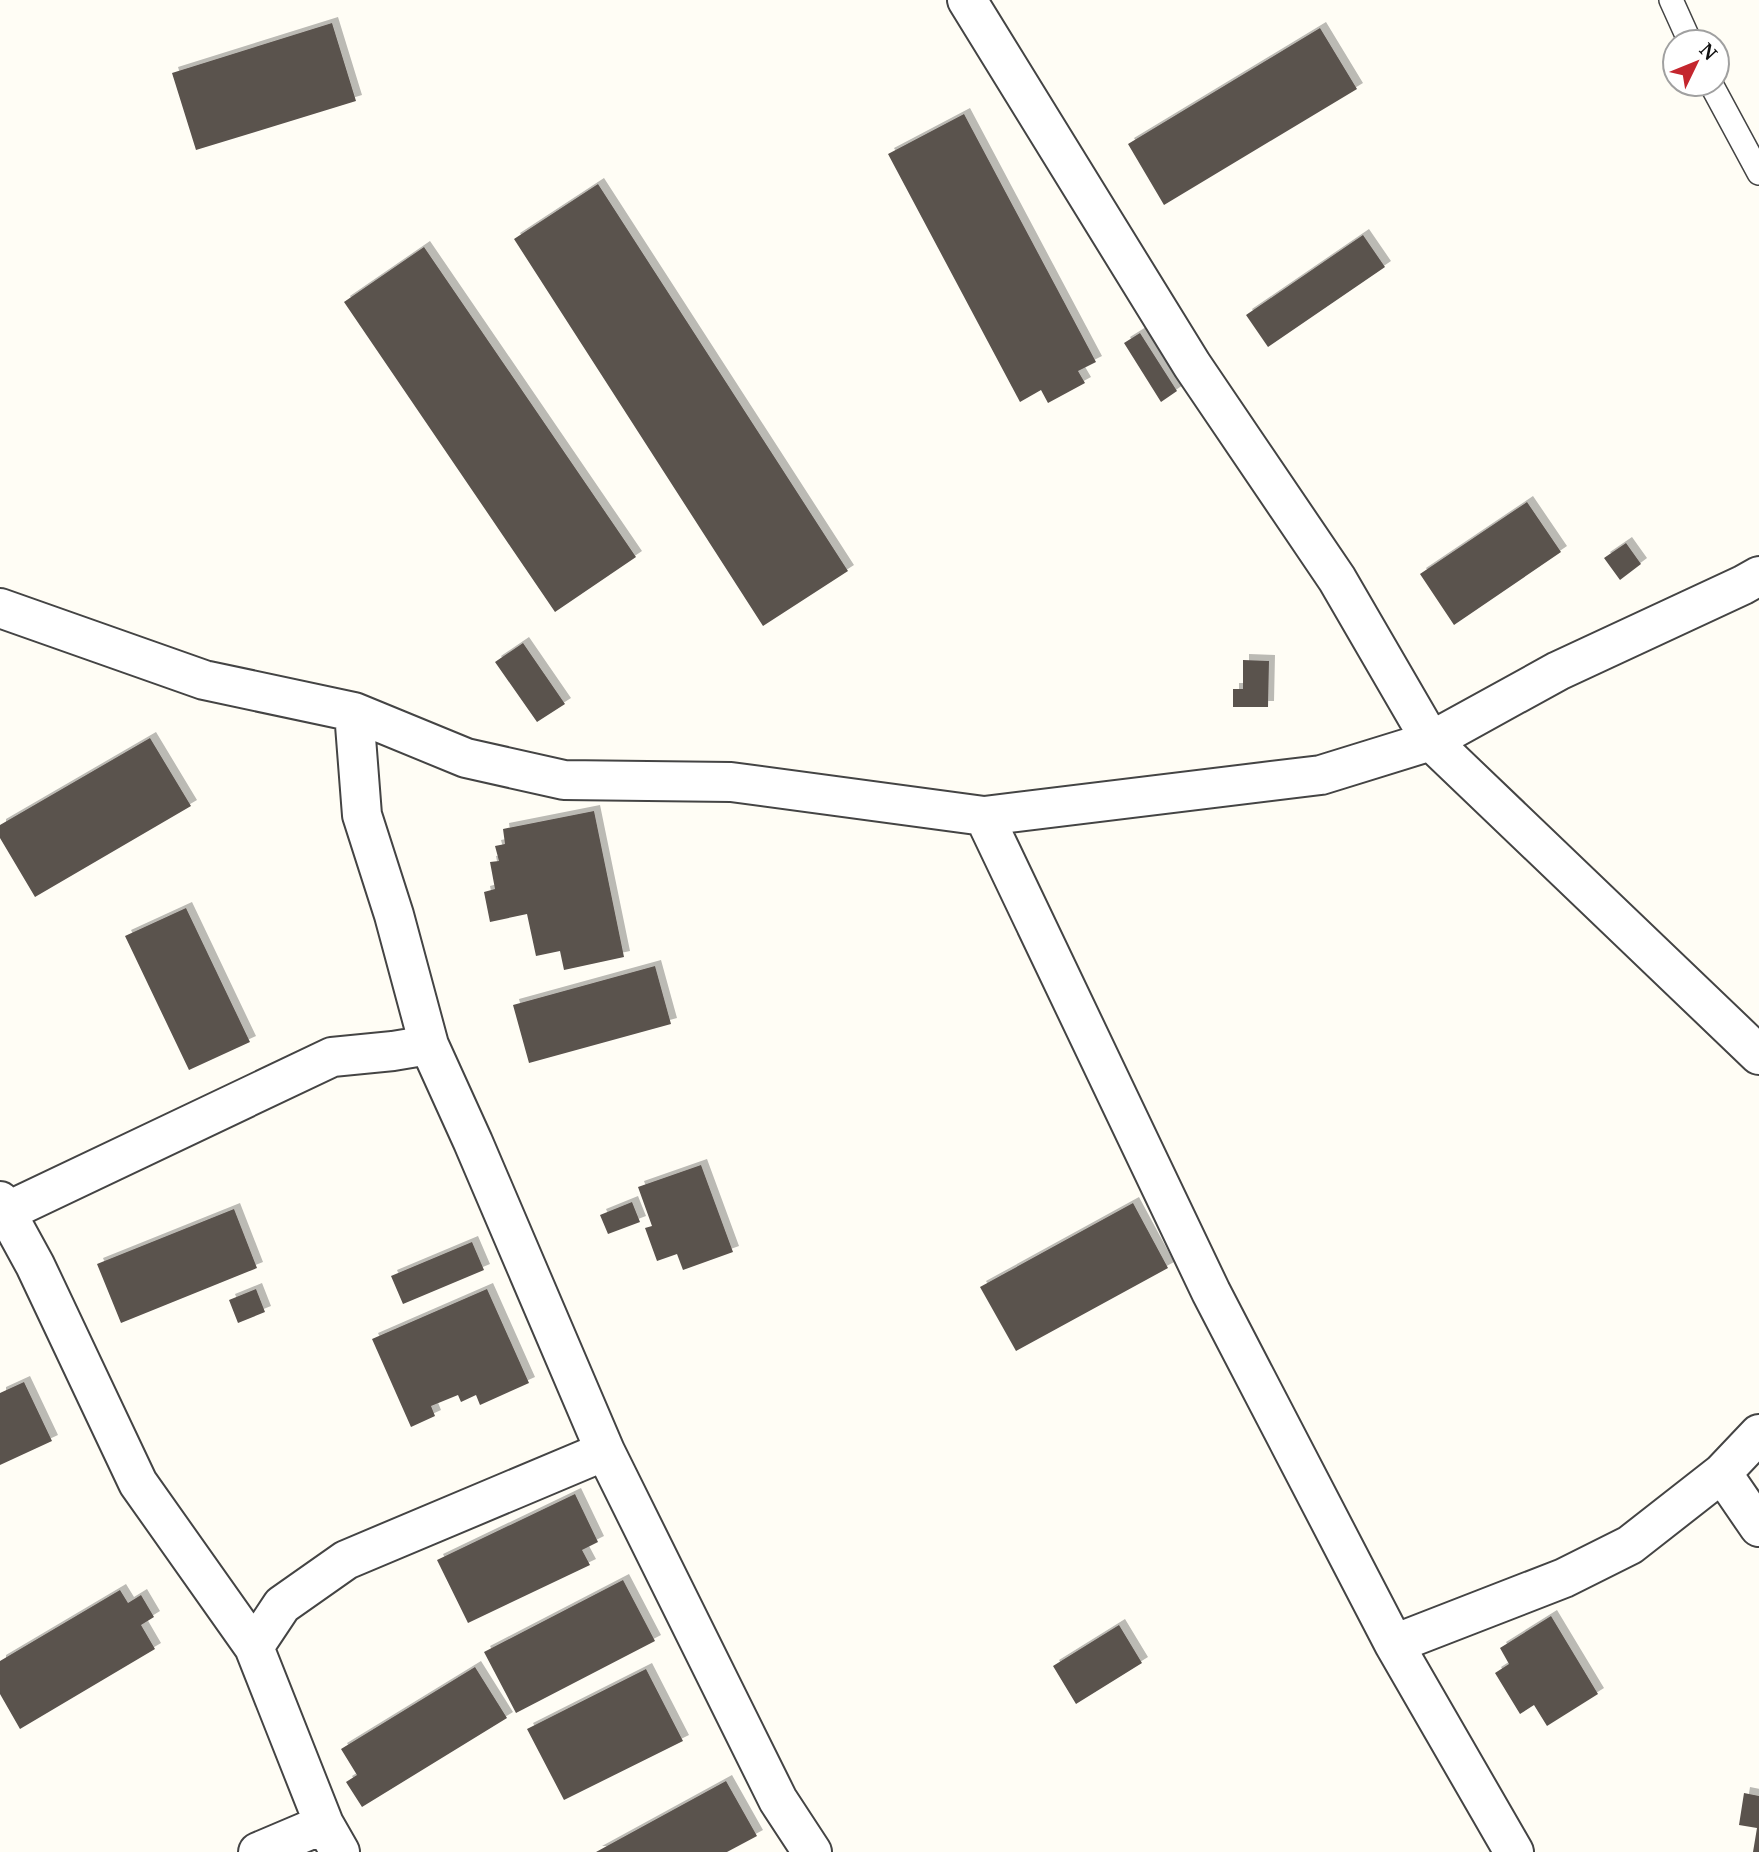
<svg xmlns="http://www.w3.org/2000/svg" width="1759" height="1852" font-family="'Noto Serif',serif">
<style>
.building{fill:#5a524d;filter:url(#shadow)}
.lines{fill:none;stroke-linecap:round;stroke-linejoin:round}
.lane-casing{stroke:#444;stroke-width:26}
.street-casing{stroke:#444;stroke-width:42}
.lane{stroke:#fff;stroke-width:23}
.street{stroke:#fff;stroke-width:38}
</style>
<defs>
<filter id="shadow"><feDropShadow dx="6" dy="-6" stdDeviation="0" flood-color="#0004"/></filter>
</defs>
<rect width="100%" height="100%" fill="#fffdf5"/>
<path class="building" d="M332 23 356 101 196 150 172 73Z
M1320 28 1357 89 1164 205 1128 144Z
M964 114 1096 362 1078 371 1085 383 1048 403 1041 390 1020 402 888 154Z
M598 184 848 571 763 626 514 239Z
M1363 235 1385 267 1268 347 1246 315Z
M424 247 636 557 555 612 344 302Z
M1140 333 1177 391 1161 402 1124 343Z
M1527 502 1561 552 1454 625 1420 574Z
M1626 543 1641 564 1620 580 1604 558Z
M523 643 565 704 537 722 495 662Z
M1243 660 1269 661 1268 707H1233V689H1243Z
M150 738 191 806 35 897 0 838V825Z
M594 811 624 957 564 970 560 951 536 956 527 914 490 922 484 892 495 889 490 862 499 861 495 846 505 844 503 829Z
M186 908 250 1042 189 1070 125 936Z
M655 966 671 1024 529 1063 513 1005Z
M701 1165 733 1252 683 1270 677 1254 657 1261 645 1228 652 1226 638 1187Z
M632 1202 640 1222 608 1234 600 1215Z
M1133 1203 1168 1268 1016 1351 980 1287Z
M234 1209 257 1268 121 1323 97 1264Z
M472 1242 484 1270 403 1304 391 1276Z
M256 1289 265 1312 238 1323 229 1300Z
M487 1289 529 1383 480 1405 476 1395 461 1402 458 1395 431 1406 435 1416 411 1427 372 1339Z
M24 1382 52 1441 0 1465V1393Z
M575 1494 598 1542 582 1550 590 1565 468 1623 437 1560Z
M623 1580 655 1641 516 1713 484 1652Z
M120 1590 128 1603 141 1595 154 1617 141 1625 155 1649 20 1729 0 1694V1661Z
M1551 1616 1598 1694 1547 1726 1534 1705 1520 1714 1495 1673 1509 1664 1500 1648Z
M1119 1625 1142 1663 1076 1704 1053 1666Z
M475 1667 507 1718 362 1807 346 1782 357 1775 341 1749Z
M646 1669 683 1741 564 1800 527 1729Z
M726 1781 757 1836 727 1852H596Z
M1744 1793 1759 1796V1852H1753L1757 1828 1739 1825Z"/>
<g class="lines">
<defs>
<path id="lane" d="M1671 0 1690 42
M1711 84 1759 173"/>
<path id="street" d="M967 0 1192 365 1337 579 1431 741 1759 1055
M0 608 204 680 354 712 466 758 564 780 731 782 984 816 1321 775 1431 741 1558 671 1743 585 1759 576
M354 712 362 815 394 915 429 1045 473 1142 605 1451 778 1800 812 1852
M984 816 1211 1292 1394 1644 1514 1852
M0 1201 35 1265 138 1483 254 1647 324 1824 340 1852
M6 1212 332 1057 393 1051 429 1045
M1722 1473 1759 1527
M1394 1644 1564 1578 1630 1545 1722 1473 1759 1434
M254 1647 282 1605 346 1560 605 1451
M258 1852 324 1824"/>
</defs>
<use href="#lane" class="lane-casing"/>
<use href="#street" class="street-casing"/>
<use href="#lane" class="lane"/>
<use href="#street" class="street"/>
</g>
<g transform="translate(1696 63) rotate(47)"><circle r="33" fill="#ffffff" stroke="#a0a0a0" stroke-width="2"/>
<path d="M0-5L12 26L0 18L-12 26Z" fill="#c4262e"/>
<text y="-10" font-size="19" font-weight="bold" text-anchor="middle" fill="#111111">N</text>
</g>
</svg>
